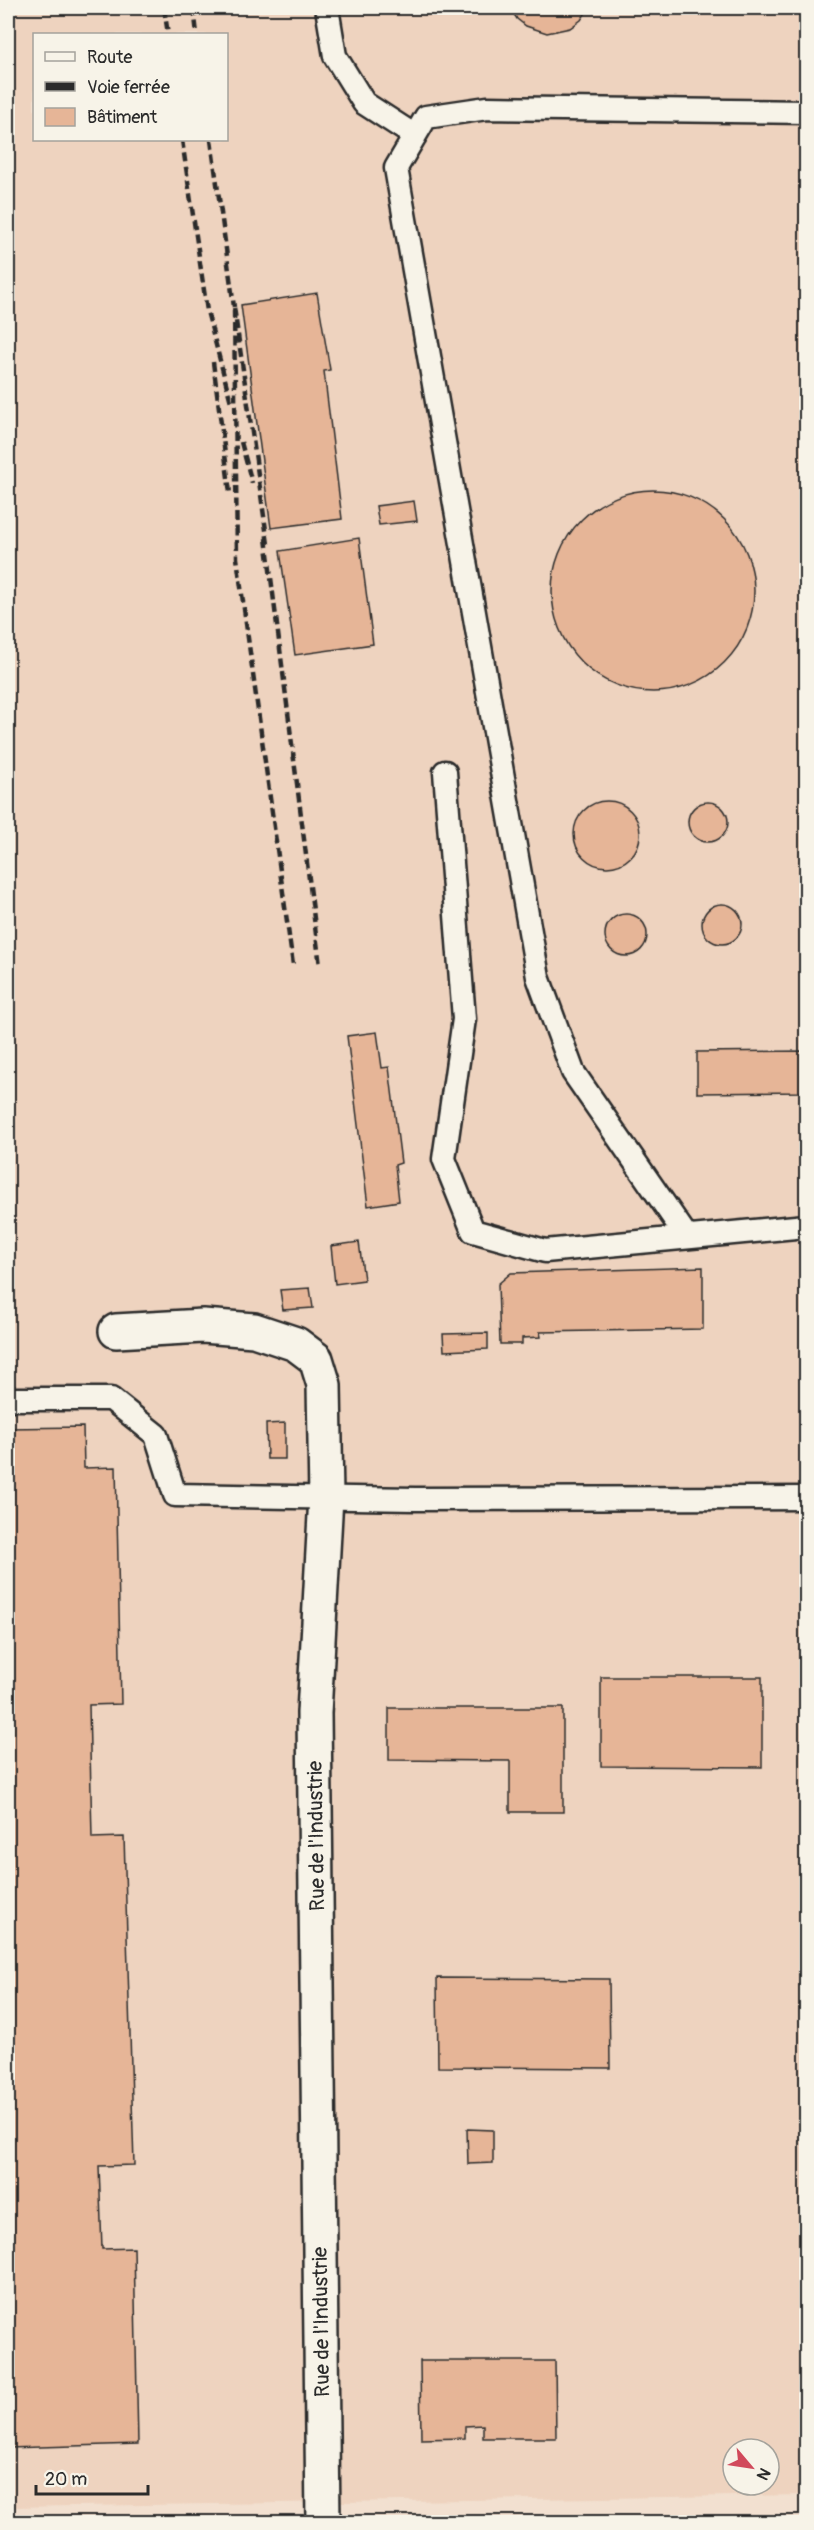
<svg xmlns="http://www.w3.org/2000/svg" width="814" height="2530" font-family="Pangolin,sans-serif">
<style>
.built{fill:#eed3bf;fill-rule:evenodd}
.building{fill:#e6b597;stroke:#2b2b2b;stroke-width:1.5}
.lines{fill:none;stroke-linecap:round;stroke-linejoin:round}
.service-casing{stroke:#2b2b2b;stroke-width:27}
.minor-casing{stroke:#2b2b2b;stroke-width:38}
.service{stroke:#f7f3e8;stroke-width:22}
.minor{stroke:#f7f3e8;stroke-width:33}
.rail{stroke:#2b2b2b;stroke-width:4.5;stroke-dasharray:9 4.5;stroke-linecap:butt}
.labels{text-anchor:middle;stroke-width:4.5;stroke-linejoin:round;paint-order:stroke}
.street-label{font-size:21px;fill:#2b2b2b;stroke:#f7f3e8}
</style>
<rect width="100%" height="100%" fill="#f2e0d0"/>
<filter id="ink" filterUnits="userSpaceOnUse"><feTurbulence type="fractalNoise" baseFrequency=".0167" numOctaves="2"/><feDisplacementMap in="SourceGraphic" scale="12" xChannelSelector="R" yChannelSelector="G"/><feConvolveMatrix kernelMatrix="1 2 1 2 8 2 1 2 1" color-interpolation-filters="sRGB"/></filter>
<g filter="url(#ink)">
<path class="built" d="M8 8H806V2495L8 2507ZM34 34H226V140H34ZM733 2449H769V2485H733Z"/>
<path class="building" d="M510 8H589L581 20 570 28 547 33 526 26 517 19Z
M317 293 330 370 324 371 342 519 271 528 241 305Z
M552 591a101 101 0 1 1 202 0a101 101 0 1 1-202 0Z
M414 501 417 521 379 525 376 506Z
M359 538 373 644 295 655 280 551Z
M574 834a33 33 0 1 1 66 0a33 33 0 1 1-66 0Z
M688 822a20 20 0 1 1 40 0a20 20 0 1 1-40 0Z
M702 924a20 20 0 1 1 40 0a20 20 0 1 1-40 0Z
M605 935a21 21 0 1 1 42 0a21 21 0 1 1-42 0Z
M377 1032 382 1068 389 1067 401 1163 395 1165 399 1201 368 1206 347 1036Z
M806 1051V1092L697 1093V1052Z
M359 1242 364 1280 335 1284 331 1246Z
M703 1267V1329L540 1332 541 1337 522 1338V1344H500L498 1284 511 1273Z
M310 1288 313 1308 283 1310 280 1290Z
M488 1333V1349L444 1351 443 1334Z
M285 1423V1459H267L266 1424Z
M83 1427 84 1468 116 1467 121 1704 89 1705 92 1838 124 1837 134 2165 99 2166 102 2249 134 2248 138 2444 8 2448V1428Z
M601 1677H762V1767L601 1766Z
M389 1708H563V1812H510V1761L389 1760Z
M437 1978 609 1979 610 2068 438 2067Z
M467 2129 493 2130V2163L468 2164Z
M420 2361H555L556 2438H483V2425L465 2426V2438L421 2439Z"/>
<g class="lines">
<defs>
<path id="service" d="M327 8 335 56 364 103 415 136
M445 772 464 1019 444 1159 473 1231 545 1251 806 1226
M687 1237 573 1072 538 977 396 168 426 117 487 108 806 112
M8 1399H111L156 1435 175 1495 415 1499 806 1498"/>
<path id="minor" d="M116 1331 203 1326 254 1330 296 1344 316 1359 324 1385 326 1497 314 1713 323 2522"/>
</defs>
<use href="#service" class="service-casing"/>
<use href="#minor" class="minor-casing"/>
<use href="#service" class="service"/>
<use href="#minor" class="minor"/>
<path class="rail" d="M164 8 168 34
M194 8 197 34
M182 140 207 311 231 402
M211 140 234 307
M213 362 230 493
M241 442 252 483
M266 538 320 966
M268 544 234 307 237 558 293 965"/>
</g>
</g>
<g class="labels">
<g class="street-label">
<text transform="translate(316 1836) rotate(-91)" y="7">Rue de l'Industrie</text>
<text transform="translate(321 2322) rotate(-91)" y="7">Rue de l'Industrie</text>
</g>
</g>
<rect width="814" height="2530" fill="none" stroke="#f7f3e8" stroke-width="30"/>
<rect x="15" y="15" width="784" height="2500" fill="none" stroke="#2b2b2b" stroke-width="2" filter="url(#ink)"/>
<rect x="33" y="33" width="195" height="108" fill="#f7f3e8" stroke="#a5a39c" stroke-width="1.5"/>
<rect x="45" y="52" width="30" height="9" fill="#f7f3e8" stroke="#a5a39c" stroke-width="1.5"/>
<text x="87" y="63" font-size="18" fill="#2b2b2b">Route</text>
<rect x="45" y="82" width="30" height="9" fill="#2b2b2b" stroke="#a5a39c" stroke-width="1.5"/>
<text x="87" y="93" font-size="18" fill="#2b2b2b">Voie ferrée</text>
<rect x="45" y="108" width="30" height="18" fill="#e6b597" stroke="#a5a39c" stroke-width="1.5"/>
<text x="87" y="123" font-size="18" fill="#2b2b2b">Bâtiment</text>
<g transform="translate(751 2467) rotate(119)"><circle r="28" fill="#f7f3e8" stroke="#a5a39c" stroke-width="1.5"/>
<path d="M0-4.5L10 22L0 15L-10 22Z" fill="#d1495b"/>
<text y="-9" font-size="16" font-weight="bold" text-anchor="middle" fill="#2b2b2b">N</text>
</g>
<path d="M36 2485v9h112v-9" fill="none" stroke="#2b2b2b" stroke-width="3"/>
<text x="45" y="2485" font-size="18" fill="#2b2b2b" stroke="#f7f3e8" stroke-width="4.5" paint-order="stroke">20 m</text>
</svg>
